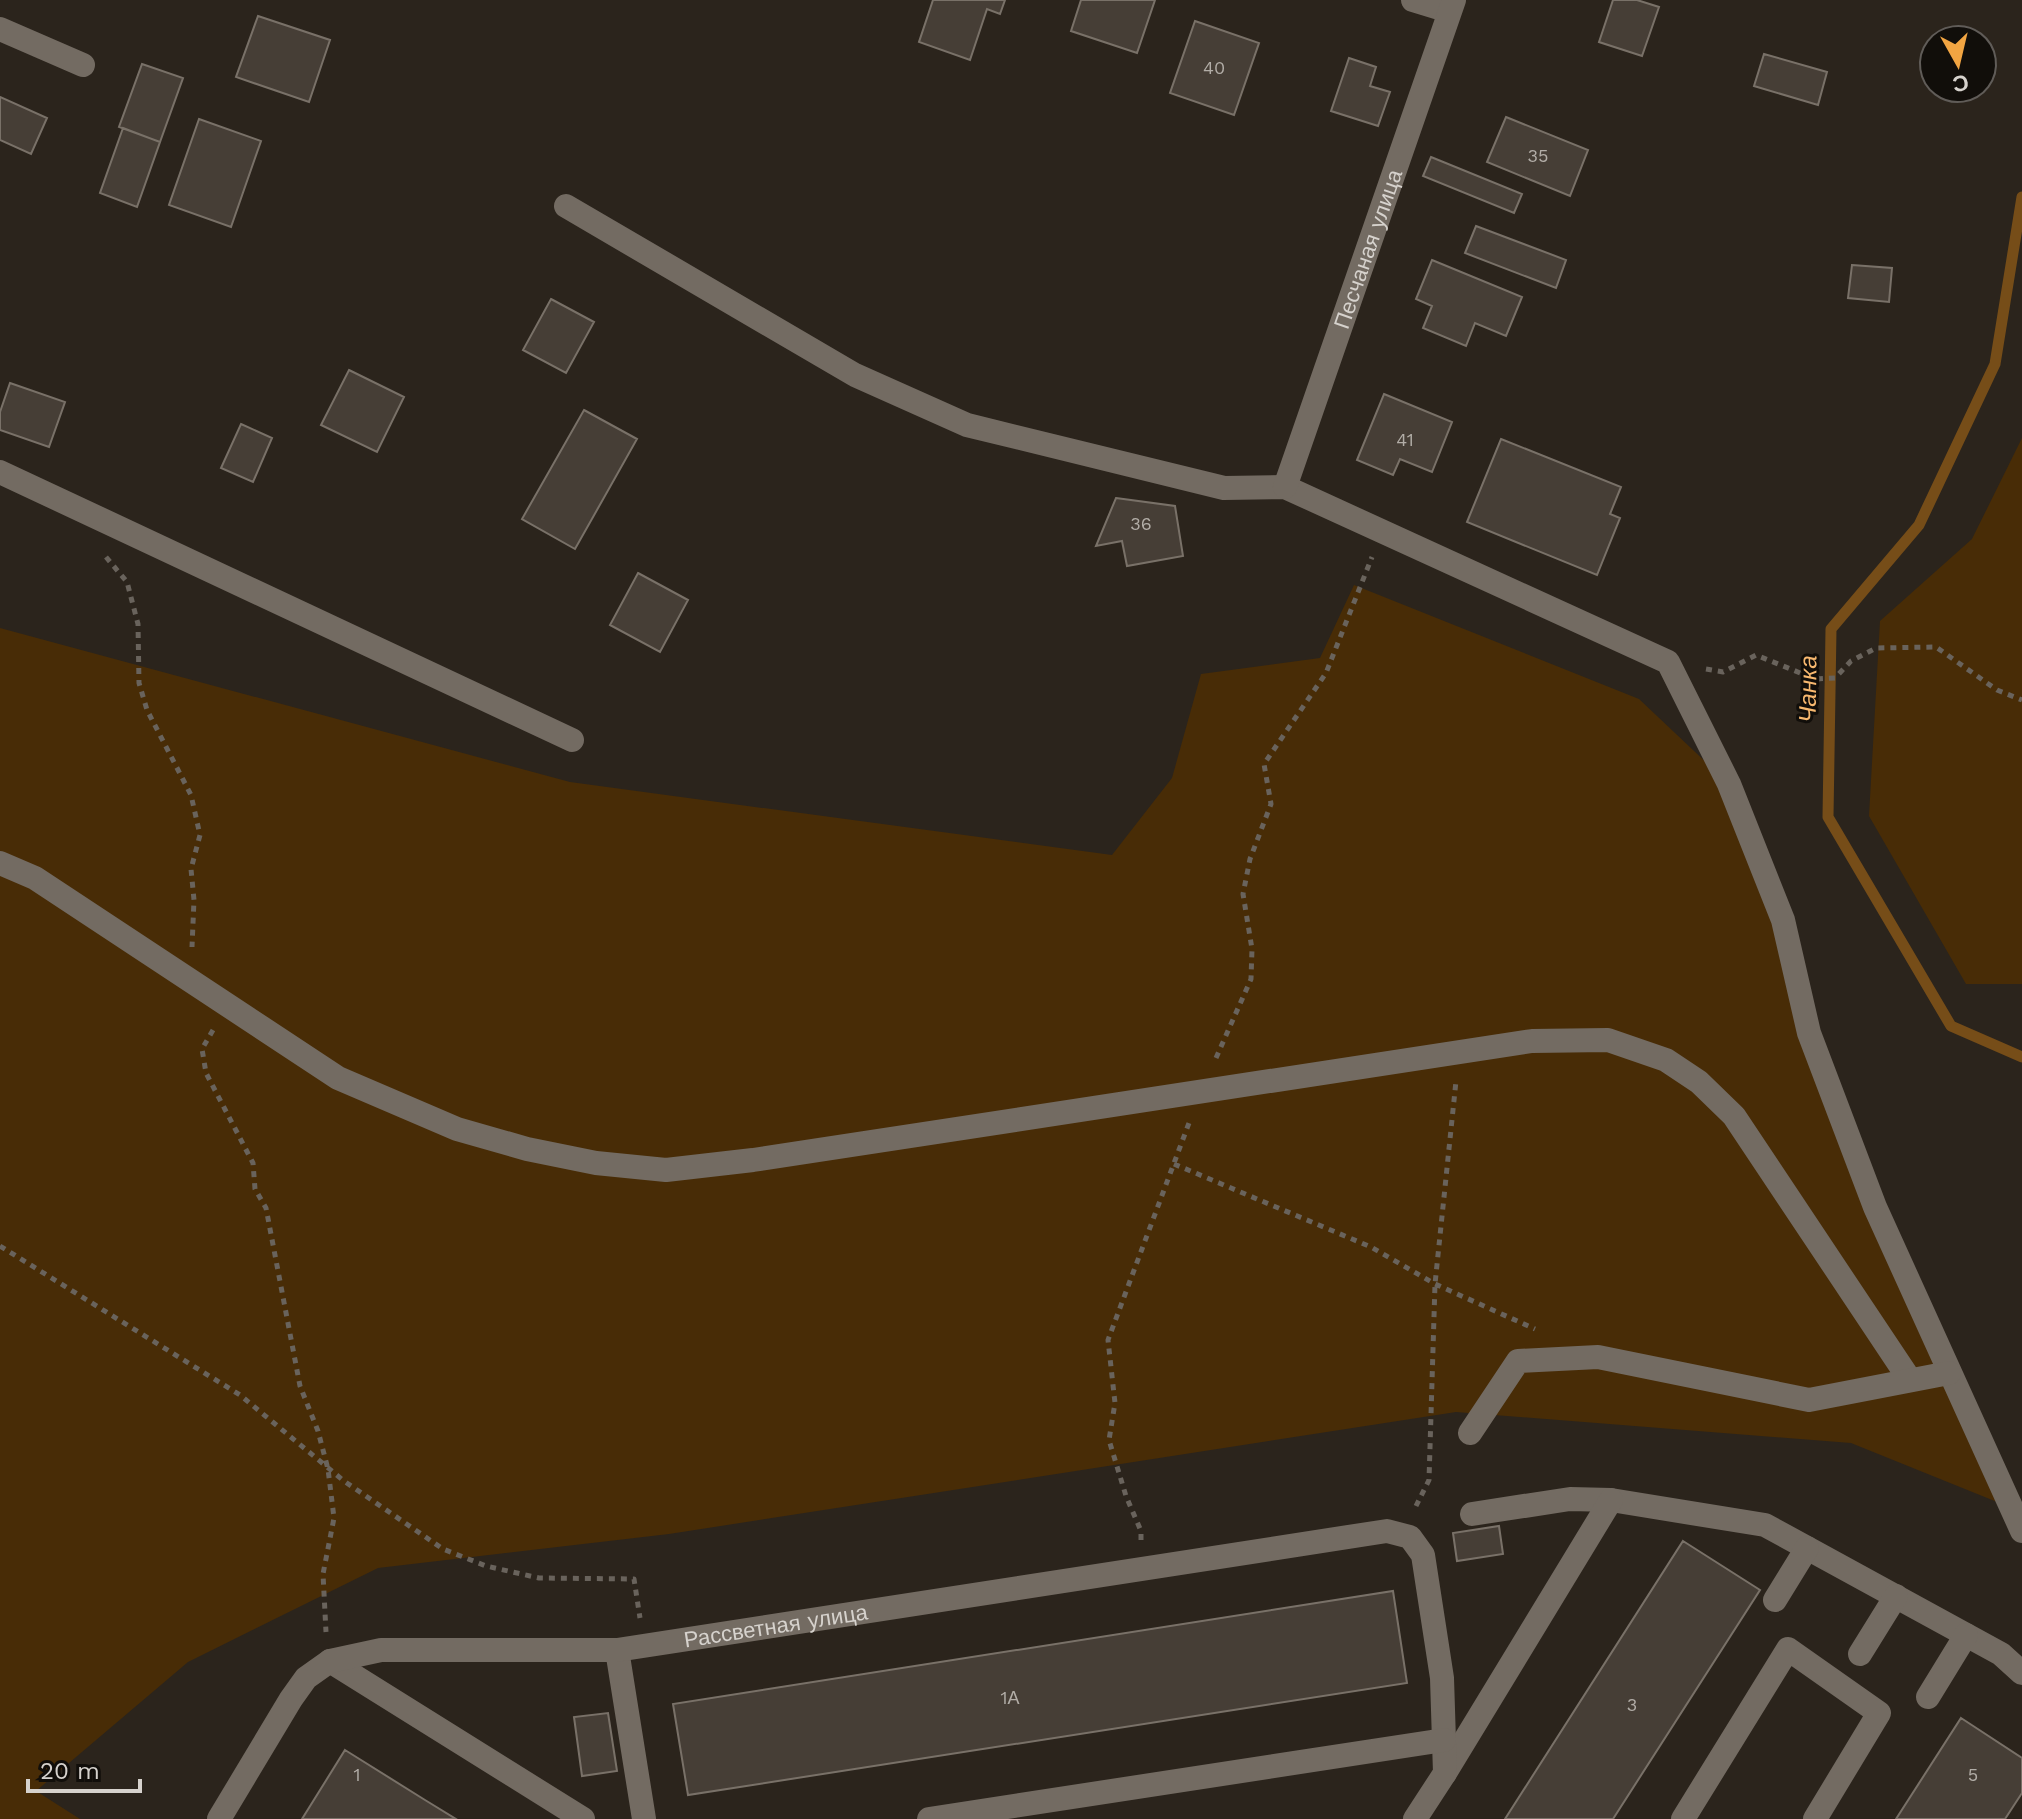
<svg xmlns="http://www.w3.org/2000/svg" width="2022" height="1819" font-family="'Work Sans',sans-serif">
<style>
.green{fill:#482c06}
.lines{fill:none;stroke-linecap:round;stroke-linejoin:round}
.stream{stroke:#764d18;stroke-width:11}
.building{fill:#463e36;stroke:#797168;stroke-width:2}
.path{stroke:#69635c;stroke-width:5;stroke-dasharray:6 6;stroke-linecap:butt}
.minor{stroke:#736b62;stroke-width:24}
.labels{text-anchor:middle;stroke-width:6;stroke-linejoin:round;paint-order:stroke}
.number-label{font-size:18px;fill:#b2ada7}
.street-label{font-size:22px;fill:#d6d2cd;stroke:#110e0a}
.water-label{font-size:24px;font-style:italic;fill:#f7b86f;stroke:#110e0a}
</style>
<rect width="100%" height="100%" fill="#2b241c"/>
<path class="green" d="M2022 438V984H1966L1869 816 1880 621 1972 539Z
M1354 585 1639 699 1729 784 1809 1033 2012 1508 1851 1443 1456 1412 669 1534 378 1568 188 1662 36 1791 80 1819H0V628L570 782 1112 855 1172 778 1201 674 1320 658Z"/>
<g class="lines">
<path class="stream" d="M2022 197 1995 364 1919 525 1831 629 1828 817 1951 1026 2022 1057"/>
</g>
<path class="building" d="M933 0H1005L1000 14 987 9 970 60 919 42Z
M1081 0H1155L1137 53 1071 31Z
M1613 0H1637L1659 7 1642 56 1599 42Z
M258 16 330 40 309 102 236 77Z
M1195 21 1259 43 1234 115 1170 93Z
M1764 54 1827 72 1818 105 1754 86Z
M1349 58 1376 67 1370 86 1390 92 1378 126 1331 111Z
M142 64 183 78 160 142 119 127Z
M0 97 47 118 31 154 0 140Z
M1506 117 1588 150 1570 196 1487 162Z
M199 119 261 141 231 227 169 205Z
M123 128 160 142 137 207 100 193Z
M1431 157 1522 194 1514 213 1423 176Z
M1476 226 1566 260 1556 288 1465 253Z
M1432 260 1522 297 1506 336 1475 323 1466 346 1423 328 1432 306 1416 299Z
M1852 265 1892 268 1889 302 1848 298Z
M551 299 594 322 566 373 523 350Z
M349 370 404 397 377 452 321 425Z
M10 383 65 402 49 447 0 430V412Z
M1384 394 1452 422 1432 472 1400 459 1393 475 1357 460Z
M584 410 637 439 575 549 522 519Z
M241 424 272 438 253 482 221 468Z
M1501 439 1621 487 1610 514 1620 518 1597 575 1467 522Z
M1116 498 1175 506 1183 556 1127 566 1122 541 1096 546Z
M638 573 688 600 660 652 610 625Z
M1499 1526 1503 1554 1457 1561 1453 1533Z
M1683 1541 1760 1590 1613 1819H1505Z
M1393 1591 1407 1683 688 1795 673 1704Z
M608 1713 617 1771 582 1776 574 1717Z
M1961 1718 2022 1758V1793L2005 1819H1896Z
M345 1750 425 1800 456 1819H302Z"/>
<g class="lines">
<path class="path" d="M106 557 127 582 138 624 139 683 147 710 191 795 200 835 191 869 194 900 192 947
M1706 669 1723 672 1756 655 1815 679 1835 678 1851 661 1876 648 1936 647 1997 690 2022 700
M213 1030 202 1049 206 1073 253 1163 255 1189 266 1208 300 1386 318 1431 328 1469 334 1518 323 1574 326 1632
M1216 1058 1251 979 1252 949 1243 894 1250 859 1271 804 1264 764 1326 673 1372 557
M1174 1164 1371 1247 1435 1284 1535 1329
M0 1246 240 1395 344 1481 443 1549 486 1566 539 1578 634 1579 640 1618
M1416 1506 1429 1480 1435 1284 1456 1081
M1141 1540V1531L1126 1496 1109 1440 1115 1403 1108 1340 1189 1123"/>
<g class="minor">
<path d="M1413 0 1449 11"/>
<path d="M0 29 83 65"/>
<path d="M566 206 855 375 967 425 1224 488 1285 487 1668 662 1729 784 1783 920 1809 1033 1875 1207 2022 1531"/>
<path d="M0 472 572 740"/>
<path id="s1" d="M1285 487 1454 0"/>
<path d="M0 863 35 878 338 1078 457 1129 527 1149 596 1163 666 1170 753 1160 1532 1041 1608 1040 1666 1060 1699 1082 1734 1116 1910 1380"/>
<path d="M1470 1433 1518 1361 1598 1357 1809 1400 1949 1373"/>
<path d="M1472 1514 1570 1499 1611 1500 1765 1525 2001 1654 2022 1673"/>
<path d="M1775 1600 1807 1548"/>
<path d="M617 1650 644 1819"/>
<path d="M1860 1654 1896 1596"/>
<path d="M330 1661 583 1819"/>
<path d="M1928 1697 1966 1635"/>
<path d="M1445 1773 1611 1500"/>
<path id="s2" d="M219 1819 291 1699 306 1678 330 1661 381 1650H617L1387 1531 1410 1537 1423 1555 1442 1678 1445 1773 1415 1819"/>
<path d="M929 1819 1444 1740"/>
<path d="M1683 1819 1788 1649 1879 1713 1815 1819"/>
</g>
</g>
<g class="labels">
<g class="number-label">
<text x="1214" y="74">40</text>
<text x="1538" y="162">35</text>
<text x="1405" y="446">41</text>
<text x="1141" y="530">36</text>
<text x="1010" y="1704">1А</text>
<text x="1632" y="1711">3</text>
<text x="357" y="1781">1</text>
<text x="1973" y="1781">5</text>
</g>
<g class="street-label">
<text dy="8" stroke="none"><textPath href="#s1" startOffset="252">Песчаная улица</textPath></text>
<text dy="8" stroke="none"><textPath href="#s2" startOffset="644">Рассветная улица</textPath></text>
</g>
<g class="water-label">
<text transform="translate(1808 689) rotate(-89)" y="8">Чанка</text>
</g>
</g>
<g transform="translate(1958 64) rotate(172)"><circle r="38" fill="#110e0a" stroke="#605c58" stroke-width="2"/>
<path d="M0-6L14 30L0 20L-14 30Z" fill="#f2a542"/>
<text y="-12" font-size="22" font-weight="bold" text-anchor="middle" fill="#d6d2cd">С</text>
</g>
<path d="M28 1779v12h112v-12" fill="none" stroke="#d6d2cd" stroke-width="4"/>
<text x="40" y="1779" font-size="24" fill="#d6d2cd" stroke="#110e0a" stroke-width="6" paint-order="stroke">20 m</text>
</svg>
